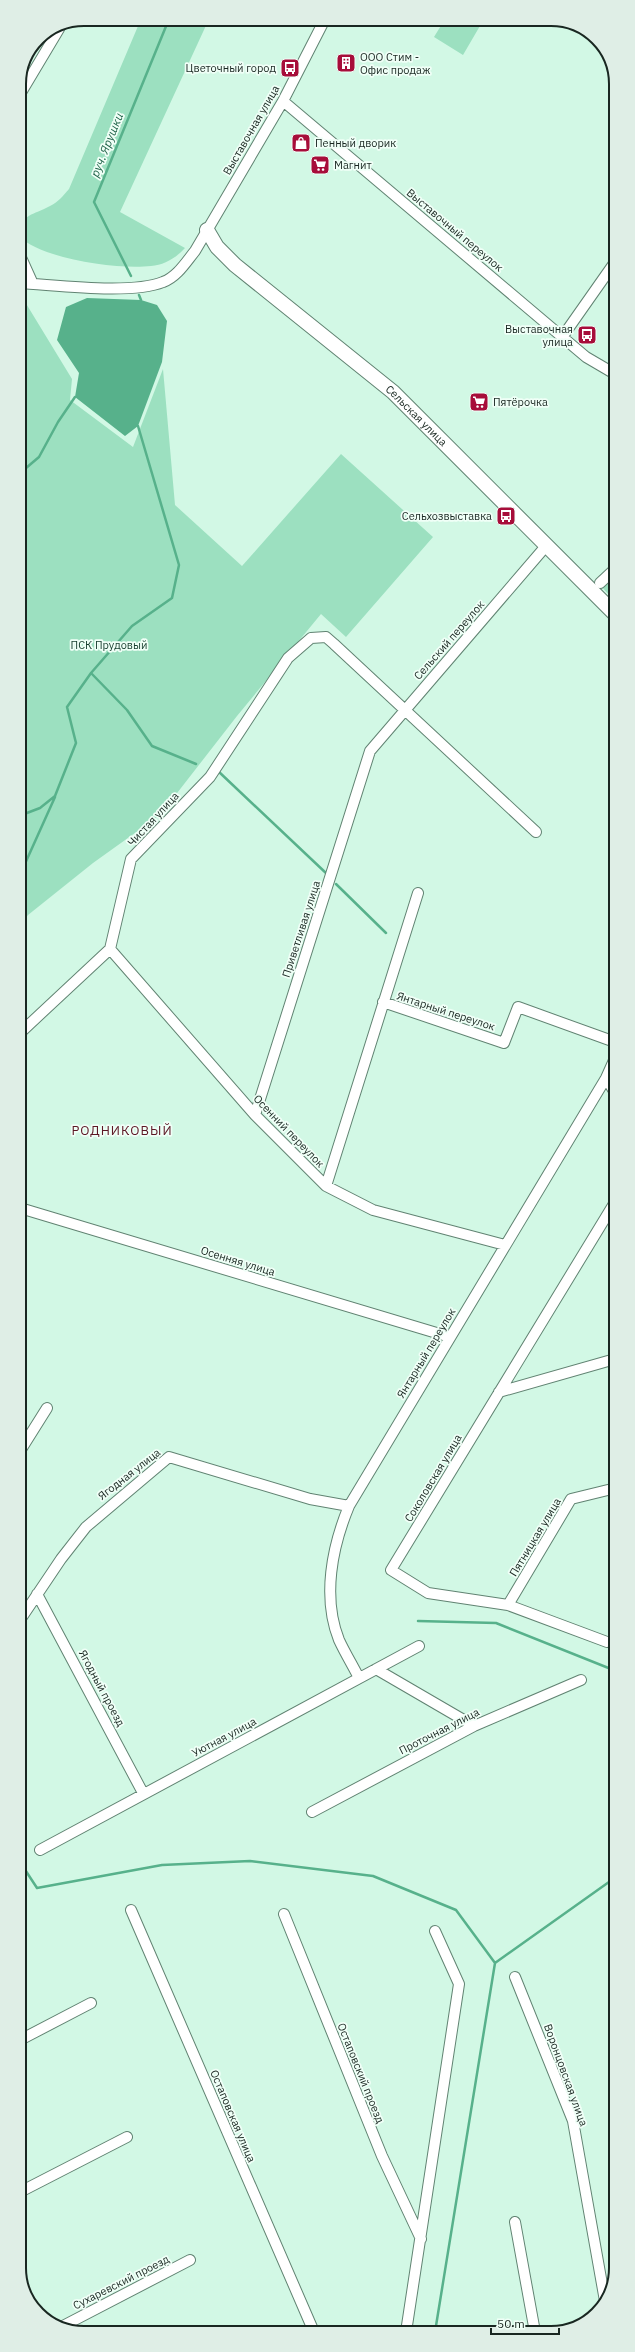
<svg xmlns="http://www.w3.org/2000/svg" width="635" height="2352" font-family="'IBM Plex Sans',sans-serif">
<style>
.green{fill:#9ce0c0}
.water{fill:#57b18b}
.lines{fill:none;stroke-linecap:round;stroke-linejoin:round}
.stream{stroke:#57b18b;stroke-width:2.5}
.street-casing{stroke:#618372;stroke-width:12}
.secondary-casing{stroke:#618372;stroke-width:16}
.street{stroke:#fff;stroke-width:10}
.secondary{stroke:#fff;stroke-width:14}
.labels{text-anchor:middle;stroke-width:3.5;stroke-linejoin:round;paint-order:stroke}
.poi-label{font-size:11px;fill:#192721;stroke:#f0fff7;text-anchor:start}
.street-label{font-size:11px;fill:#192721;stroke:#f0fff7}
.park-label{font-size:11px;fill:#143c2c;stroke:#f0fff7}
.water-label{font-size:12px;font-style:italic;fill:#22654b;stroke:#f0fff7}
.quarter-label{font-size:13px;letter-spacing:1px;fill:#5c1724;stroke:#f0fff7}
.rim{fill:none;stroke:#192721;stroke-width:2}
</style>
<rect width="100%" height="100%" fill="#d2f8e5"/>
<path class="green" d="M141 19H209L120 212 185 248C176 258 164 265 151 266 119 270 41 259 19 236 19 214 34 215 50 206 58 202 63 196 69 189Z
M445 19H484L463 55 434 37Z
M19 292 72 379 70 400 133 447 163 369 175 505 242 566 341 454 433 537 346 637 321 614 237 716 160 815 93 863 28 915 20 926Z
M615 564V601L597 582Z"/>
<path class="water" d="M87 298 141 300 157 305 167 321 162 362 138 426 125 436 75 397 79 373 57 340 66 307Z"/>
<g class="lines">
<path class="stream" d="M131 276 94 202 169 19
M139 295 141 300
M19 474 39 457 58 422 75 397
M91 673 127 710 152 746 196 764
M218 771 327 874
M19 816 40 808 55 796 76 743 67 707 91 673 132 626 172 598 179 565 138 426
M19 877 55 797
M336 884 386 933
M418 1621 496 1623 616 1671
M20 1862 37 1888 162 1865 250 1861 373 1876 456 1910 495 1963
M435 2332 495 1963 616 1877"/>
<defs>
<path id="street" d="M19 96 59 29
M283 101 586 357 615 374
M19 253 33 284
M19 283C57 285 130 295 163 282 177 277 186 262 195 251L283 101 325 19
M563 336 615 262
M600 583 615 569
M110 949 255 1115 326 1186 373 1210 505 1245
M383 1002 504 1043 518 1007 615 1042
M20 1033 110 949 131 859 210 777 288 658 311 638 326 637 334 644 536 832
M606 1078 615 1093
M255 1115 370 751 546 546
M326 1186 418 893
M20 1208 450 1337
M499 1392 615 1359
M20 1451 47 1408
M37 1594 143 1793
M508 1605 571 1499 616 1488
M20 1620 61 1559 86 1527 169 1457 310 1499 349 1506
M607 1642 508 1605 428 1593 391 1570 615 1202
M376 1669 474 1726
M359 1678C353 1666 345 1653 339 1640 322 1597 332 1547 349 1506L606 1078 615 1058
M312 1812 474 1726 581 1680
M40 1850 419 1646
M131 1910 314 2332
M284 1914 382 2156 421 2239
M515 1977 573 2121 605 2301
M20 2040 91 2003
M20 2192 127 2137
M515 2222 535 2332
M63 2326 190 2260
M406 2332 459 1984 435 1931"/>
<g id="secondary">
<path id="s1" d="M207 230 217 247 235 265 393 392 615 614"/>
</g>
</defs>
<use href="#street" class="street-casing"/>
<use href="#secondary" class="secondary-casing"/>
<use href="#street" class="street"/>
<use href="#secondary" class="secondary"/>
</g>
<defs>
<symbol id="building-square" viewBox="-11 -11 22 22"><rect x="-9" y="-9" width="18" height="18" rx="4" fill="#a70d3a" stroke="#f0fff7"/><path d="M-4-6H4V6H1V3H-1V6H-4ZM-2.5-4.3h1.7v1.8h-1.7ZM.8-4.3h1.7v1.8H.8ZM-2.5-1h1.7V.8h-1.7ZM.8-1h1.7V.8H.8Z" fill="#fff"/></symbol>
<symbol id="bus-square" viewBox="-11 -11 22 22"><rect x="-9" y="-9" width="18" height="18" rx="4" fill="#a70d3a" stroke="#f0fff7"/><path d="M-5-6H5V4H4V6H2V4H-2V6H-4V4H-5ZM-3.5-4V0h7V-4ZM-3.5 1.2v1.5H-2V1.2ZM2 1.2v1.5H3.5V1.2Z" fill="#fff"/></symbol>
<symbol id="shop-square" viewBox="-11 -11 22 22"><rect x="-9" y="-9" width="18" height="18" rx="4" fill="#a70d3a" stroke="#f0fff7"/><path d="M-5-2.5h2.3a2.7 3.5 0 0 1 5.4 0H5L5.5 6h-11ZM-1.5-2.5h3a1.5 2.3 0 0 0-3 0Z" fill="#fff"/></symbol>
<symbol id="supermarket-square" viewBox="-11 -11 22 22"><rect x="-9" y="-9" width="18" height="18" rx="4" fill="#a70d3a" stroke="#f0fff7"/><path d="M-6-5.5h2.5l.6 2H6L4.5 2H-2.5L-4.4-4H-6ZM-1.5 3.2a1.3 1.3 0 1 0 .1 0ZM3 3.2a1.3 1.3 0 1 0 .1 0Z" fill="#fff"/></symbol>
</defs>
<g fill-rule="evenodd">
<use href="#building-square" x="335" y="52" width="22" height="22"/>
<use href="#bus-square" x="279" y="57" width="22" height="22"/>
<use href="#shop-square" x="290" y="132" width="22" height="22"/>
<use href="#supermarket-square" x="309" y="154" width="22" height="22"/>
<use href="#bus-square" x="576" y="324" width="22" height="22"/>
<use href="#supermarket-square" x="468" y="391" width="22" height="22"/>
<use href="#bus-square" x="495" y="505" width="22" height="22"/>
</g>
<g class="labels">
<g class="poi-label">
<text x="360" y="61">ООО Стим -<tspan x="360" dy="13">Офис продаж</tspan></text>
<text x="276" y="72" text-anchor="end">Цветочный город</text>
<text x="315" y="147">Пенный дворик</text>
<text x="334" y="169">Магнит</text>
<text x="573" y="333" text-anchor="end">Выставочная<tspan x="573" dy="13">улица</tspan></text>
<text x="493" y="406">Пятёрочка</text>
<text x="492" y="520" text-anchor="end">Сельхозвыставка</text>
</g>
<g class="street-label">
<text transform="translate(251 130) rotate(-60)" y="4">Выставочная улица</text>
<text transform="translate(455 230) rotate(40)" y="4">Выставочный переулок</text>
<text dy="4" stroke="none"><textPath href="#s1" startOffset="281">Сельская улица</textPath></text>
<text transform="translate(449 640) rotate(-49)" y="4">Сельский переулок</text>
<text transform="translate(153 819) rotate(-47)" y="4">Чистая улица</text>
<text transform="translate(301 929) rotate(-72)" y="4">Приветливая улица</text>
<text transform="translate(446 1011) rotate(18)" y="4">Янтарный переулок</text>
<text transform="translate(289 1131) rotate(46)" y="4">Осенний переулок</text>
<text transform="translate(238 1261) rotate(17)" y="4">Осенняя улица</text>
<text transform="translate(426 1353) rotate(-59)" y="4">Янтарный переулок</text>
<text transform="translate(129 1474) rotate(-38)" y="4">Ягодная улица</text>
<text transform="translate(433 1478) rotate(-59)" y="4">Соколовская улица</text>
<text transform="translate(535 1537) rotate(-59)" y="4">Пятницкая улица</text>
<text transform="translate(102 1688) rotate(62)" y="4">Ягодный проезд</text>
<text transform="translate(439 1731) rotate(-27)" y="4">Проточная улица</text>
<text transform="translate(224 1737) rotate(-28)" y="4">Уютная улица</text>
<text transform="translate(361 2073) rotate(68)" y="4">Остаповский проезд</text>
<text transform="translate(566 2075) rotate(70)" y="4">Воронцовская улица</text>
<text transform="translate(233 2116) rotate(67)" y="4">Остаповская улица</text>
<text transform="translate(121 2282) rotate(-27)" y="4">Сухаревский проезд</text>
</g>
<g class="park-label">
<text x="109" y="649">ПСК Прудовый</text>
</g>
<g class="water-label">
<text transform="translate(107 145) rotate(-68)" y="4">руч. Ярушки</text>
</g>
<g class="quarter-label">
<text x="122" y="1135">РОДНИКОВЫЙ</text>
</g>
</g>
<path d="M0 0H635V2352H0ZM84 26H551A58 58 0 0 1 609 84V2268A58 58 0 0 1 551 2326H84A58 58 0 0 1 26 2268V84A58 58 0 0 1 84 26Z" fill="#dfeee6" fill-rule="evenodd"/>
<path class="rim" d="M84 26H551A58 58 0 0 1 609 84V2268A58 58 0 0 1 551 2326H84A58 58 0 0 1 26 2268V84A58 58 0 0 1 84 26Z"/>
<path d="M491 2328v6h68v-6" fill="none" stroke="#192721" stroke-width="2"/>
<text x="497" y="2328" font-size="12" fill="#192721" stroke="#f0fff7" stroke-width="3" paint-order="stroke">50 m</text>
</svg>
